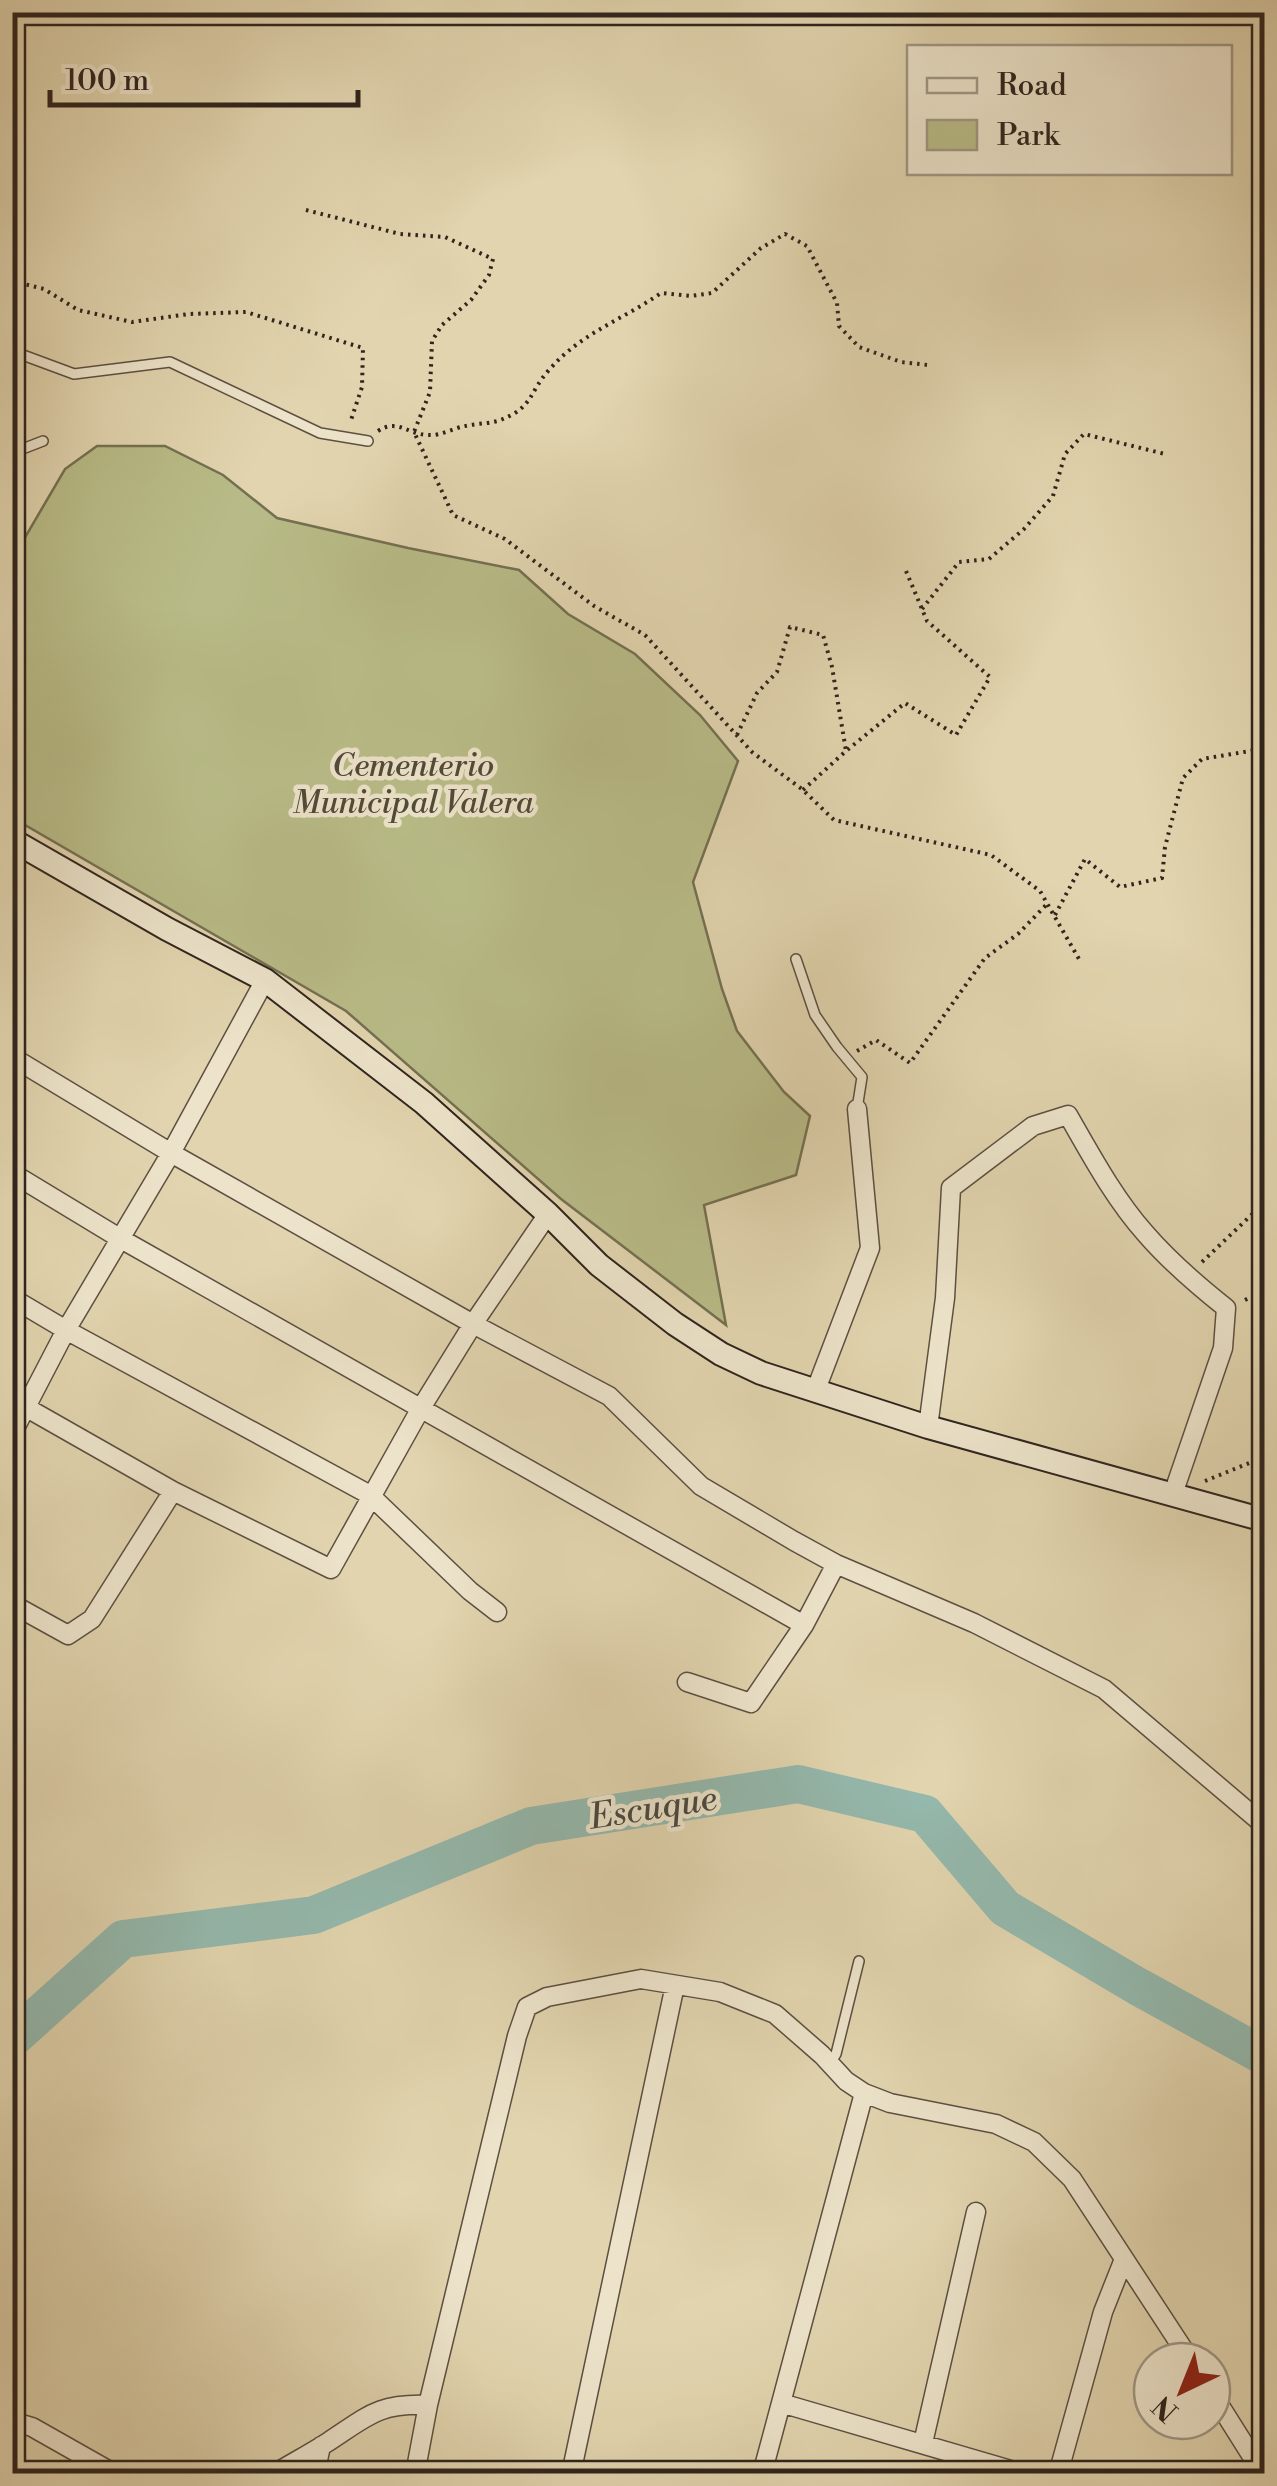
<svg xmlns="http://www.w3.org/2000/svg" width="1277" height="2486" font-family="'Libre Bodoni',serif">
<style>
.green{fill:#b8bb87;stroke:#747052;stroke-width:2.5}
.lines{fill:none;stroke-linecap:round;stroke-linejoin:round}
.river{stroke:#94b8ac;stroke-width:38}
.lane-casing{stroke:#5c5042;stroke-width:12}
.street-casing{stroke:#5c5042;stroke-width:21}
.secondary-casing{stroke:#2f241e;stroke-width:26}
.path{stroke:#2f241e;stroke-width:4;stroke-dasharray:2.5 5;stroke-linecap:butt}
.lane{stroke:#ece3ca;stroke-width:9}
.street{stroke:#ece3ca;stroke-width:18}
.secondary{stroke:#ece3ca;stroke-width:22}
.labels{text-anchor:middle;stroke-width:9;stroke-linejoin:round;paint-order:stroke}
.park-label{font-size:32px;font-style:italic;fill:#514a38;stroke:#ece3ca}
.water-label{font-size:35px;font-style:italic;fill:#484942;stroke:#ece3ca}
</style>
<rect width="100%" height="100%" fill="#e1d4ae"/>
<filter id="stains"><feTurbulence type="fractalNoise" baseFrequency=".002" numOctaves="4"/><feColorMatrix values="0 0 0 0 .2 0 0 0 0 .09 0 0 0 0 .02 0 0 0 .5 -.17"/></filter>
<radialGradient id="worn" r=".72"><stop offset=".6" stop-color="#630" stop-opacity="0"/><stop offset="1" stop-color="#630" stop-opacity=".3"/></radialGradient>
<path class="green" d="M97 446H165L223 475 277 518 408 548 519 570 568 614 635 654 700 715 738 761 693 882 722 989 737 1031 784 1092 810 1116 796 1175 704 1205 726 1325 561 1199 346 1011 13 818V558L65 469Z"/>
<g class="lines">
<path class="river" d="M12 2039 123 1939 314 1915 531 1826 798 1784 925 1814 1005 1908 1137 1986 1264 2056"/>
<defs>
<path id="lane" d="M12 351 74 374 170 362 320 433 368 441
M12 453 43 441
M796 959 815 1015 837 1047 862 1077 857 1109
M830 2063 836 2054 859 1961"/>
<path id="street" d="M12 1057 171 1153 473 1324 609 1396 701 1486 794 1541 836 1564 974 1623 1104 1689 1264 1825
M12 1173 121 1239 804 1625
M12 1298 66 1330 370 1495 470 1591 497 1612
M815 1392 870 1248 857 1109
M27 1408 173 1491 331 1569 421 1408 473 1324 548 1214
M928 1427 945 1298 951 1188 1033 1126 1068 1115C1091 1155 1114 1198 1145 1233 1170 1262 1197 1285 1226 1308L1223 1348 1173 1494
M12 1434 66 1330 171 1153 265 980
M12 1604 68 1635 92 1619 173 1491
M687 1682 751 1703 804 1625 836 1564
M1212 2393 1263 2474
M781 2403 1024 2474
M12 2421 32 2427 115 2474
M923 2443 976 2212
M274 2474C292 2463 311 2453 328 2442 368 2416 378 2403 428 2405
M315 2474 321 2446
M415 2474 428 2405 517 2036 527 2007 547 1997 641 1979 720 1992 775 2014 822 2055 846 2081 864 2093 890 2103 996 2124 1034 2142 1072 2179 1191 2361
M571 2474 675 1985
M762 2474 864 2093
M1058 2474 1103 2312 1124 2259"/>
<path id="secondary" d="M12 840 167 929 265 980 424 1103 548 1214 599 1265 675 1324 721 1354 761 1373 928 1427 1264 1520"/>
</defs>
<use href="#lane" class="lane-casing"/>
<use href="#street" class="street-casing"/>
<use href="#secondary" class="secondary-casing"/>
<path class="path" d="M306 210 400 234 445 237 493 259 489 275 471 300 442 325 432 341 430 392 414 432 453 515 505 539 594 606 645 635 752 752 803 790 834 820 991 855 1040 891 1079 959
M12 281 44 289 78 310 132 322 189 314 246 312 363 348 362 387 350 423
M378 431C398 418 408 435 429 435 440 436 454 428 465 426 478 423 492 424 503 419 534 406 529 392 549 370 581 333 622 320 661 293L691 296 712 293 761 248 785 234 807 246 837 303 839 326 859 347 901 362 928 365
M922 609 959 562 989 559 1024 529 1053 496 1065 454 1084 434 1165 454
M737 735 757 693 777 672 790 627 823 635 832 667 846 751
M803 790 846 751 905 703 956 735 990 677 927 621 906 571
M1055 915 1085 859 1120 887 1162 878 1165 847 1183 778 1202 759 1256 750 1264 742
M857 1051 876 1040 910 1063 985 958 1018 934 1048 903
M1202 1262 1264 1203
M1245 1300 1264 1291
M1205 1481 1264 1457"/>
<use href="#lane" class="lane"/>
<use href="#street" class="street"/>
<use href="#secondary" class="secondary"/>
</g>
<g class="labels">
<g class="park-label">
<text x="413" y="776">Cementerio<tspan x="413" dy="37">Municipal Valera</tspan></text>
</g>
<g class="water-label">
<text transform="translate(653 1807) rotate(-9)" y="12">Escuque</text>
</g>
</g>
<rect width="1277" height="2486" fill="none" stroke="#e1d4ae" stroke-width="50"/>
<rect x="15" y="15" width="1247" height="2456" fill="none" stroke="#2f241e" stroke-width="5"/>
<rect x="25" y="25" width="1227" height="2436" fill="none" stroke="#2f241e" stroke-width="2.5"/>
<rect x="907" y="45" width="325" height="130" fill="#ece3ca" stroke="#a09785" stroke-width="2.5"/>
<rect x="927" y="78" width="50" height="15" fill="#ece3ca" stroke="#a09785" stroke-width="2.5"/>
<text x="997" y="95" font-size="30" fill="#2f241e">Road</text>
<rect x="927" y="120" width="50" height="30" fill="#b8bb87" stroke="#a09785" stroke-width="2.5"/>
<text x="997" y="145" font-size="30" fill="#2f241e">Park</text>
<g transform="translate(1182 2391) rotate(223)"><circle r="48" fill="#ece3ca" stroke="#a09785" stroke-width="2.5"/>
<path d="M0-8L18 38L0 25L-18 38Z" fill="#8f2418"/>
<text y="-15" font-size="28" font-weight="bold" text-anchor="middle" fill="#2f241e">N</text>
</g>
<path d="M50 90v15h308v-15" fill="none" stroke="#2f241e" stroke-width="5"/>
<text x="65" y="90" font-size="30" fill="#2f241e" stroke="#ece3ca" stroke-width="8" paint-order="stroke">100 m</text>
<rect width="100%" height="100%" filter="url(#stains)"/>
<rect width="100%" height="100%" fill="url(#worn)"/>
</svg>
